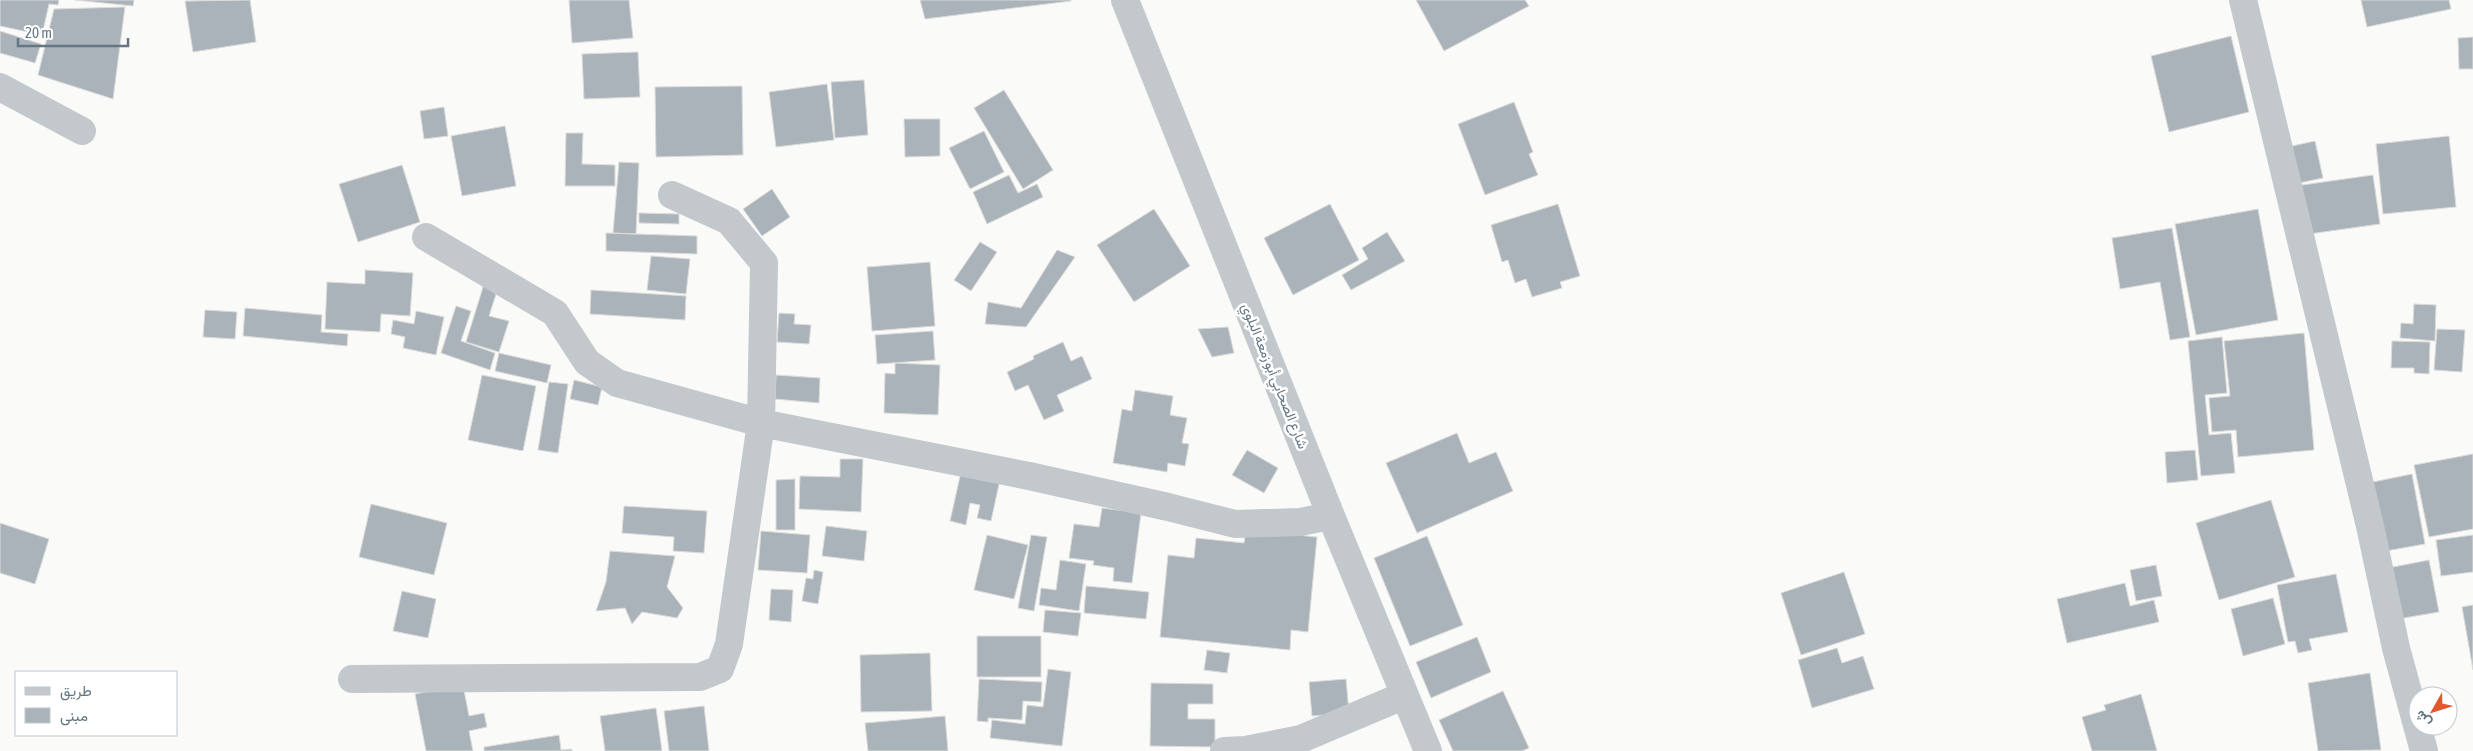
<svg xmlns="http://www.w3.org/2000/svg" width="2473" height="751" font-family="'Asap Condensed',Vazirmatn,sans-serif">
<style>
.building{fill:#aab3b9;stroke:#dcdcda}
.lines{fill:none;stroke-linecap:round;stroke-linejoin:round}
.minor{stroke:#c3c8cc;stroke-width:28}
.labels{text-anchor:middle;stroke-width:5;stroke-linejoin:round;paint-order:stroke}
.street-label{font-size:14px;fill:#657683;stroke:#fff}
</style>
<rect width="100%" height="100%" fill="#fafaf8"/>
<path class="building" d="M0 0H59L58 5 49 4 42 35 0 26Z
M75 0H134L133 6Z
M250 0 256 42 193 52 185 1Z
M569 0H629L633 38 572 43Z
M920 0H1071V1L925 19Z
M1416 0H1525L1529 6 1444 51Z
M2361 0H2449L2451 9 2367 27Z
M125 7 113 99 38 75 54 9Z
M0 31 41 44 35 63 0 53Z
M2231 36 2249 112 2169 132 2151 56Z
M2473 37V69H2459L2458 38Z
M638 52 640 97 584 99 582 54Z
M864 80 868 135 835 138 831 82Z
M827 84 834 140 776 147 769 92Z
M742 86 743 155 656 157 655 87Z
M1004 90 1053 170 1023 189 974 108Z
M1514 102 1533 152 1529 154 1538 175 1485 195 1458 124Z
M444 107 448 136 424 139 420 111Z
M904 119H940V156L905 157Z
M505 126 516 186 462 196 451 136Z
M984 131 1004 172 970 189 949 148Z
M566 133H583L582 164 615 165V186H565Z
M2449 136 2456 207 2383 214 2376 144Z
M2315 141 2323 178 2299 183 2292 146Z
M619 162 639 163 636 234 613 233Z
M402 165 420 222 358 242 339 184Z
M1009 175 1018 193 1037 184 1043 197 987 224 973 192Z
M2373 175 2380 224 2302 235 2295 186Z
M772 189 790 217 762 236 743 209Z
M1330 204 1359 260 1293 295 1264 238Z
M1558 204 1580 276 1560 282 1562 288 1532 297 1526 279 1515 283 1508 260 1502 262 1491 225Z
M1154 209 1190 266 1134 302 1097 245Z
M2258 209 2278 320 2196 335 2175 224Z
M639 213 679 214V224L639 223Z
M2172 228 2190 337 2170 340 2160 282 2120 289 2112 238Z
M1387 232 1405 261 1351 290 1342 275 1368 259 1362 248Z
M606 233 697 236V254L606 251Z
M980 242 997 252 971 291 954 280Z
M1057 250 1075 257 1026 327 985 324 988 302 1021 308Z
M651 256 690 259 686 294 647 290Z
M930 262 935 326 872 331 867 267Z
M365 270 413 273 410 316 381 314 380 332 325 329 327 282 365 284Z
M484 284 498 288 489 316 509 321 499 352 466 342Z
M591 290 686 296 685 320 590 314Z
M2414 304 2436 305 2435 341 2400 338 2401 323 2413 324Z
M456 306 471 311 461 341 495 353 490 370 441 353Z
M245 308 322 315 321 332 348 334 347 346 243 336Z
M205 310 237 312 235 339 203 337Z
M416 311 444 317 436 355 403 348 405 337 391 334 393 320 414 324Z
M779 313 795 314 794 324 811 325 809 344 777 342Z
M1228 327 1234 353 1212 357 1198 329Z
M2437 329 2465 330 2462 372 2434 370Z
M933 331 935 360 877 364 875 335Z
M2304 333 2314 450 2238 457 2236 430 2212 432 2209 398 2230 396 2224 341Z
M2222 337 2227 393 2205 395 2209 435 2231 433 2235 473 2201 476 2188 341Z
M2392 341 2430 342 2429 374 2414 373V368H2391Z
M1063 342 1071 361 1082 356 1092 379 1057 395 1064 411 1044 420 1028 385 1015 391 1007 372 1034 359 1033 356Z
M499 353 551 365 547 383 495 371Z
M895 363 940 365 938 415 884 413 885 373 895 374Z
M482 375 536 386 523 451 468 440Z
M776 375 820 378 819 403 775 399Z
M574 380 602 387 598 405 570 399Z
M549 382 568 384 558 453 538 450Z
M1135 390 1173 396 1170 415 1187 418 1182 443 1189 444 1185 466 1168 463 1167 472 1113 463 1122 409 1132 411Z
M1457 433 1469 463 1496 452 1513 491 1417 533 1386 463Z
M1247 450 1278 468 1264 493 1232 475Z
M2195 450 2198 480 2167 483 2165 452Z
M2473 454V529L2429 537 2414 465Z
M840 459H863L861 512 799 509 800 476 840 477Z
M961 472 1000 480 991 521 977 518 980 505 970 503 966 525 950 521Z
M2412 474 2425 544 2386 551 2373 482Z
M795 479V530H776V480Z
M2271 500 2295 577 2219 600 2196 523Z
M371 504 447 523 434 575 359 557Z
M624 506 707 511 704 553 673 551 674 537 622 533Z
M1102 508 1141 513 1132 583 1113 581 1114 568 1093 565 1094 561 1069 558 1074 524 1099 527Z
M0 523 49 539 35 584 0 573Z
M826 526 867 531 864 561 822 556Z
M1246 530 1317 537 1308 632 1291 630 1290 650 1160 637 1168 555 1194 558 1196 538 1244 543Z
M761 531 810 535 807 573 758 570Z
M987 535 1028 545 1014 599 974 590Z
M1031 535 1047 537 1034 611 1018 608Z
M2473 535V572L2441 576 2436 540Z
M1427 536 1463 625 1410 646 1374 558Z
M610 551 675 556 667 587 683 608 677 618 642 612 632 624 625 608 596 611 606 582Z
M1060 560 1086 564 1079 611 1039 605 1041 588 1056 590Z
M2429 560 2439 612 2398 619 2388 568Z
M2156 565 2162 596 2136 601 2130 570Z
M814 570 823 572 818 604 802 601 806 578 813 579Z
M1844 572 1865 634 1801 655 1781 593Z
M2336 574 2348 632 2309 639 2312 650 2298 653 2295 641 2288 642 2277 585Z
M2125 583 2130 606 2154 600 2159 622 2067 643 2057 599Z
M1086 586 1149 592 1146 619 1084 613Z
M771 589 793 590 791 622 769 620Z
M402 591 436 599 428 638 393 631Z
M2273 598 2285 644 2243 656 2231 609Z
M2473 605V670L2462 607Z
M1045 610 1081 613 1078 636 1043 632Z
M977 636H1041V677H977Z
M1477 637 1491 672 1431 698 1416 662Z
M1837 648 1842 663 1863 656 1874 689 1812 708 1798 660Z
M1207 650 1230 653 1227 673 1204 670Z
M930 653 932 711 861 712 860 655Z
M1048 669 1071 672 1062 746 990 738 992 720 1025 724 1027 705 1043 707Z
M2370 673 2381 750 2318 751 2308 683Z
M979 679 1042 682 1041 702 1023 701 1022 720 988 718V722L977 721Z
M1346 679 1349 713 1312 716 1309 682Z
M1151 683 1213 684V704H1188V719H1215V747L1150 746Z
M463 685 469 716 484 713 487 727 469 731 473 751H426L415 694Z
M1503 691 1529 748 1522 751H1453L1439 720Z
M2141 694 2157 751H2092L2082 717 2106 710 2104 705Z
M704 706 709 751H669L664 711Z
M656 708 662 751H605L600 716Z
M945 716 948 751H868L865 723Z
M559 735 561 750 572 749V751H484V747Z"/>
<g class="lines">
<path class="minor" d="M1125 0 1331 516 1428 751
M2243 0 2370 526 2396 648 2424 751
M0 87 82 131
M426 237 555 313 587 362 617 383 761 423 1029 476 1168 507 1235 524 1300 522 1331 516
M352 679 700 677 720 669 729 644 761 423 764 263 729 221 672 195
M1224 751 1245 750 1301 739 1405 695"/>
</g>
<g class="labels">
<g class="street-label">
<text transform="translate(1275 376) rotate(68)" y="5">شارع الصحابي أبو زمعة البلوي</text>
</g>
</g>
<rect x="15" y="671" width="162" height="65" fill="#ffffff" stroke="#c1c8cd"/>
<rect x="25" y="687" width="25" height="8" fill="#c3c8cc" stroke="#c1c8cd"/>
<text x="60" y="696" font-size="15" fill="#657683">طريق</text>
<rect x="25" y="708" width="25" height="15" fill="#aab3b9" stroke="#c1c8cd"/>
<text x="60" y="721" font-size="15" fill="#657683">مبنى</text>
<g transform="translate(2433 711) rotate(231)"><circle r="24" fill="#ffffff" stroke="#c1c8cd"/>
<path d="M0-4L9 19L0 12L-9 19Z" fill="#e4572e"/>
<text y="-8" font-size="14" font-weight="bold" text-anchor="middle" fill="#657683">ش</text>
</g>
<path d="M18 38v8h110v-8" fill="none" stroke="#657683" stroke-width="2.5"/>
<text x="25" y="38" font-size="15" fill="#657683" stroke="#ffffff" stroke-width="4" paint-order="stroke">20 m</text>
</svg>
